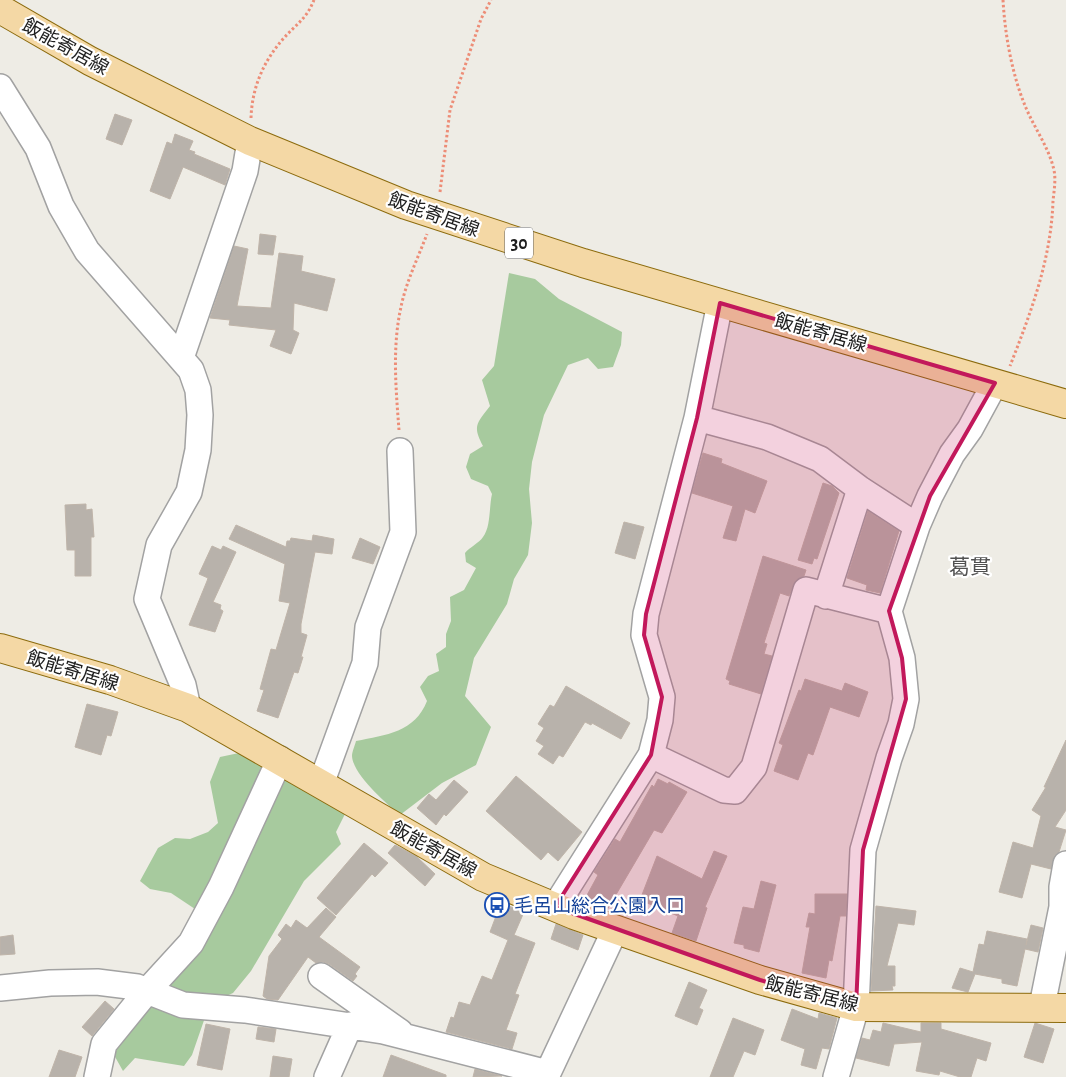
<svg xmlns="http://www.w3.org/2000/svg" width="1066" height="1077" font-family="'Alegreya Sans','Noto Sans JP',sans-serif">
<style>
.forest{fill:#a7ca9e}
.building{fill:#b8b2ab;stroke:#bfb4a9}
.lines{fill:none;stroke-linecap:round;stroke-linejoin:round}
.minor-casing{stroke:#a2a2a2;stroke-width:28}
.major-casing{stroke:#8c6b0d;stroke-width:30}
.path{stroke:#ed8d77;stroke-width:3;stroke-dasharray:2.5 2.5;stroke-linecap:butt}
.minor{stroke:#fff;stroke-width:25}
.major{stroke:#f4d8a5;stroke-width:28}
.marked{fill:#c2185b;fill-opacity:0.2;stroke:#c2185b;stroke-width:4;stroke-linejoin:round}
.labels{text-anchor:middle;stroke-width:4.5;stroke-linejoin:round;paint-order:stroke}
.shield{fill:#fff;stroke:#626262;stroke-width:1}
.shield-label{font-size:18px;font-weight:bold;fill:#1e1e1e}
.street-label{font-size:19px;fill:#1e1e1e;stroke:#fff}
.transit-label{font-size:19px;fill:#164399;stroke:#fff;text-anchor:start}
.quarter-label{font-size:21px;fill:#515151;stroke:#fff}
</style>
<rect width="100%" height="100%" fill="#eeece5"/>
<path class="forest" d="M509 273 535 279 559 299 622 332 621 345 613 367 598 369 588 358 568 365 544 415 532 462 529 489 532 523 528 555 514 579 507 604 474 658 465 696 491 727 476 765 442 783 400 815C387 804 353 775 352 756 352 752 355 745 356 741 386 735 415 732 427 701L420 687 428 676 439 671 436 654 446 647V634L451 621 450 597 464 590 476 568 466 562 465 553C470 547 479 543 483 537 491 527 489 506 492 494L488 486 471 479 466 467 470 454 483 446C472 426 477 423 490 406L482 380 494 366Z
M239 753 345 814 336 832 341 844 304 881 251 971 233 993 210 1003 192 1055 184 1066 135 1058 123 1071 114 1055 126 1028 201 913 171 893 150 889 140 881 158 848 175 838 190 839 208 832 218 823 210 782 220 757Z"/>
<path class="building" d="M115 114 132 120 122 145 106 139Z
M175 134 193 141 189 150 195 152 194 154 230 169 225 185 183 167 170 199 150 191 167 142 172 144Z
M260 234 276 236 273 255 258 254Z
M234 246 248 249 237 306 271 308 279 253 303 256 301 271 335 279 327 311 294 303 293 330 299 333 291 354 270 346 276 330 229 325 230 320 210 318Z
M703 453 722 459 721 463 767 481 755 513 745 509 736 541 723 538 733 506 692 493Z
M823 483 832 486 839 493 817 559 814 558 812 564 798 560Z
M86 504V510L92 509 94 537H91V576H75V550H67L65 505Z
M868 511 899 531 880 593 866 590 867 585 847 578Z
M624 522 644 527 635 559 615 553Z
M236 525 286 547 287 541H290L291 538 312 541 313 535 334 539 332 554 315 552 301 624V633L307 635 301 657H303L298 673 294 672 278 718 257 711 264 690 260 689 271 649 276 650 290 603 279 601 285 564 229 539Z
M360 538 380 547 373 564 352 558Z
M212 546 221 550 223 546 236 552 213 602 221 605 220 609 223 611 215 632 189 625 207 581 208 578 199 574Z
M763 556 806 570 804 576 796 580 789 596 780 593 764 643 767 644 764 654 772 656 761 694 729 684 730 681 726 679Z
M805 679 842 691 845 683 868 692 859 717 830 707 813 755 808 753 798 780 774 771 783 745 779 743 784 730 799 690 801 691Z
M566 686 630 723 621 739 592 723 591 725 585 722 563 757 559 755 553 764 538 754 544 746 536 741 544 728 538 724 550 705 554 707Z
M87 704 118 712 111 736 107 735 101 755 75 747Z
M1066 740V810L1055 827 1066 830 1059 852 1055 855 1051 869 1031 864 1022 898 999 892 1013 842 1033 848 1041 816 1032 810 1046 787H1044Z
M516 776 582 832 558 861 548 852 541 860 486 811Z
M658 779 668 784 669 782 687 792 662 833 654 830 607 910 586 897 598 875 594 872 615 839 620 842 652 785 654 787Z
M454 780 468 792 446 816 444 814 436 825 417 808 429 794 436 800Z
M364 843 388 863 375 877 372 874 336 915 317 898Z
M395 845 416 856 435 874 425 886 388 853Z
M714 851 727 856 705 907 707 908 696 941 672 933 678 916 640 900 657 856 702 879Z
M761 881 776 885 759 952 744 948V945L734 943 743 907 754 909Z
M815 894H847L846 916H840L832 961 829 960 826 978 802 973 810 927H806L809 913 815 914Z
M501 903 524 912 514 935 535 943 515 994 519 995 506 1030 517 1033 512 1049 446 1032 451 1017 454 1018 459 1002 470 1005 482 976 492 980 508 940 490 932Z
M876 906 916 911 914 925 898 923 887 966H895V986H892L893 990 871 991Z
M326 908 336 917 319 937 360 967 355 974 357 976 353 981 329 964 323 962 316 963 308 957 278 1000 267 999 263 996 269 956 282 939 278 935 286 924 291 928 296 920 307 928Z
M556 924 583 935 578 950 551 939Z
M1031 925 1043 928 1038 952 1025 949 1017 986 1002 983V979L975 974 968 992 952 988 960 968 973 972 979 944 984 945 987 931 1027 939 1026 945Z
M13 935 15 954 0 955V937Z
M689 982 707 990 699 1008 703 1010 697 1025 675 1016Z
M105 1001 114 1009 92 1036 82 1027Z
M792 1009 818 1019 819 1013 837 1018 829 1049 822 1048 816 1069 801 1065 805 1049 781 1040Z
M733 1018 764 1030 755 1055 744 1051 733 1077H710Z
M883 1023 921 1032V1023H941V1029L991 1043 986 1061 977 1058 971 1077H960L940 1071 939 1075 916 1071 922 1042 894 1044 889 1066 856 1058 862 1038 870 1040 873 1030 881 1032Z
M1035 1023 1054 1029 1043 1063 1024 1057Z
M206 1024 230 1029 222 1070 197 1065Z
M258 1027 276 1029 274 1042 256 1039Z
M59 1050 82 1057 75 1077H49Z
M391 1055 446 1075V1077H383Z
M273 1056 292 1059 289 1077H270Z
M475 1069 502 1076 473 1077Z"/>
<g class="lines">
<defs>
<path id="minor" d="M0 87 38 148 61 206 87 251 191 370 198 390 200 415 198 450 189 492 159 545 147 599 183 685 188 708
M181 358 245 171 250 141
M697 418 767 437 820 459 860 489 917 526
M826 596 860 489
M651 755 724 790 735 791 754 767 806 590 889 611
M321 784 365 663 368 627 403 532 400 451
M555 907 651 755 660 720 662 697 644 635 646 614 697 418 720 303
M321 976 400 1032
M0 988 50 983 97 982 137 987 183 1005 245 1010 383 1031 548 1073
M1042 1006 1062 907V887L1066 864
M97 1077 104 1044 148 990 191 943 221 887 280 759
M327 1077 350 1025
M546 1077 615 930
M836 1077 856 1007 863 850 889 758 901 724 906 699 902 658 889 611 917 526 930 496 952 454 970 429 995 383"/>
<path id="major" d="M0 9 90 61 250 141 406 205 583 263 1066 404
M0 648 110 680 188 708 483 877 574 915 760 980 856 1007 1066 1008"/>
</defs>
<use href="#minor" class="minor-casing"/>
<use href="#major" class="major-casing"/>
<path class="path" d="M1003 0C1005 35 1012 75 1026 108 1035 129 1049 148 1054 170 1056 180 1054 191 1053 201 1051 260 1031 312 1010 366
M251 118C252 88 263 62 283 39 296 24 306 20 314 0
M440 192 450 110 481 19 491 0
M399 430C396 390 392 347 401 307 406 282 418 258 427 234"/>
<use href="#minor" class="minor"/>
<use href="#major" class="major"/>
</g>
<path class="marked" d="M720 303 995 383 930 496 889 611 902 658 906 699 863 850 856 1007 760 980 555 907 651 755 662 697 644 635 646 614 697 418Z"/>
<defs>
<symbol id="bus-ring" viewBox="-11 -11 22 22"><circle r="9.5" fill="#fff" stroke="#1a4fb4" stroke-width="1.5"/><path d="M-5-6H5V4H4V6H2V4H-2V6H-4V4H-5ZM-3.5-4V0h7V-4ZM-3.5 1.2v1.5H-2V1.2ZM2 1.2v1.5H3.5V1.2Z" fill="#1a4fb4"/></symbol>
</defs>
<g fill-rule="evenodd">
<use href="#bus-ring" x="483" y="891" width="28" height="28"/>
</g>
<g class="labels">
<rect class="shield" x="505" y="227.5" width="28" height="31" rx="4"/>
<g class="shield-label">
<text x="519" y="249">30</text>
</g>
<g class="street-label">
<text transform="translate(66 46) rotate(29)" y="7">飯能寄居線</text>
<text transform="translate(434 214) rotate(20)" y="7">飯能寄居線</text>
<text transform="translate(821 332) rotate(16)" y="7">飯能寄居線</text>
<text transform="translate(73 670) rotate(17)" y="7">飯能寄居線</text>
<text transform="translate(434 849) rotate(29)" y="7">飯能寄居線</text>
<text transform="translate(812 993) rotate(14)" y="7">飯能寄居線</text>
</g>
<g class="transit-label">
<text x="514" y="912">毛呂山総合公園入口</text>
</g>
<g class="quarter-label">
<text x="970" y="574">葛貫</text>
</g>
</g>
</svg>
